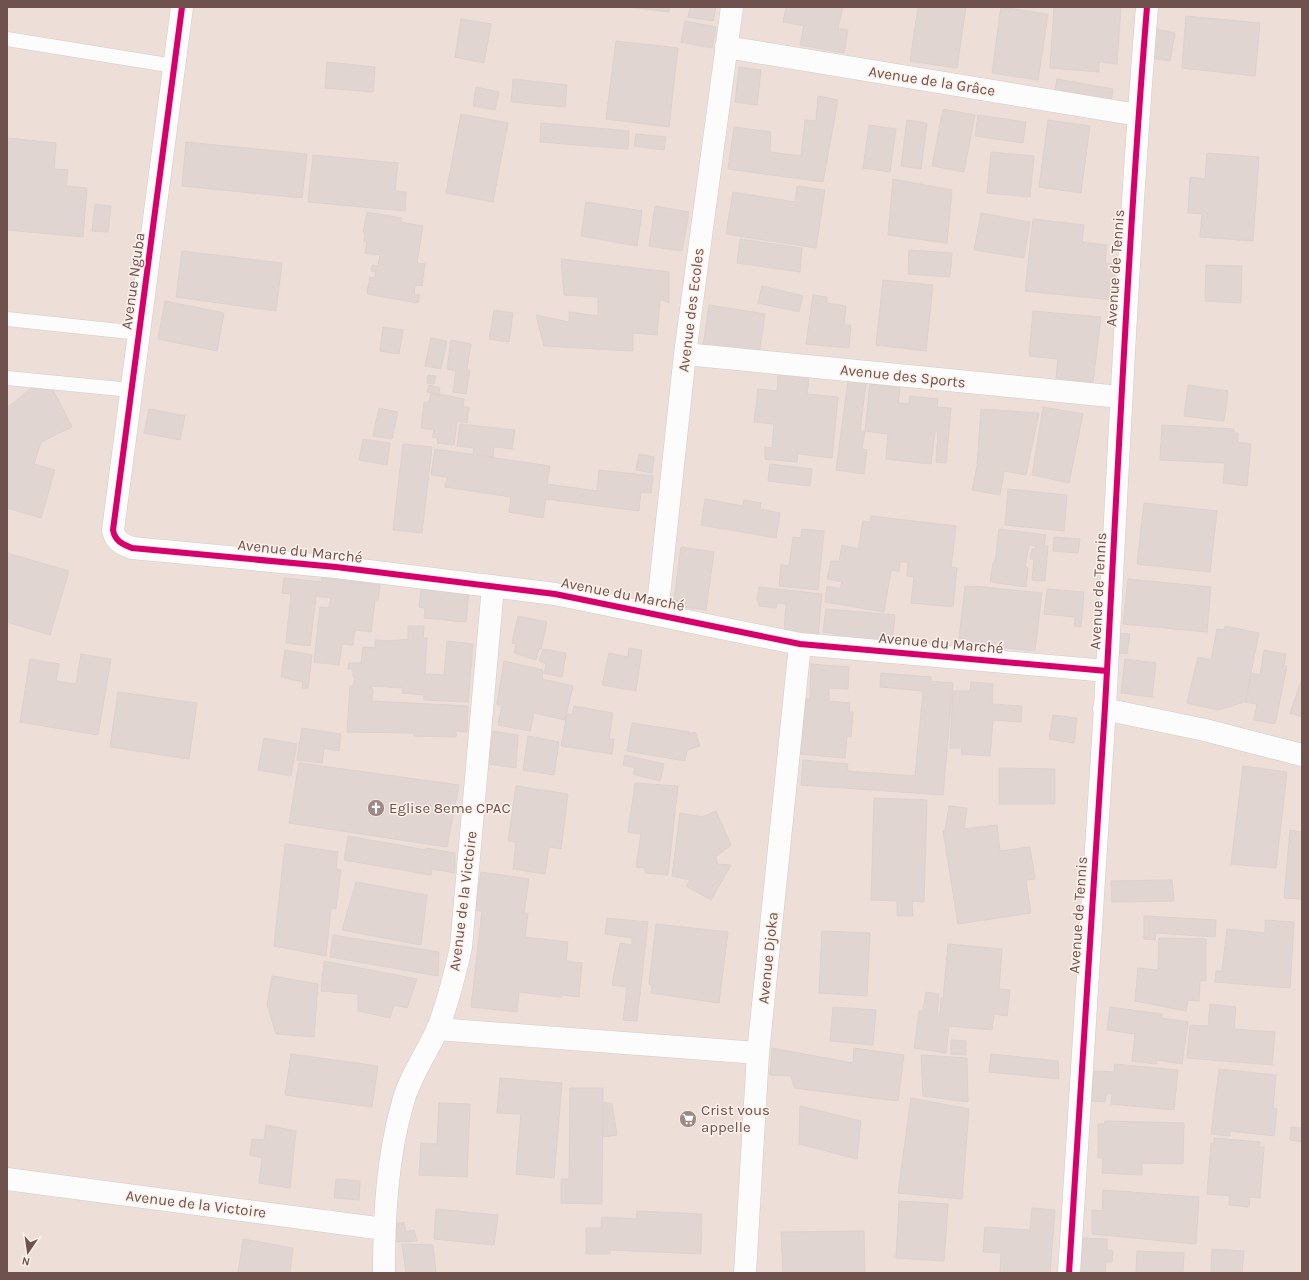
<svg xmlns="http://www.w3.org/2000/svg" width="1309" height="1280" font-family="Karla,sans-serif">
<style>
.residential{fill:#edded8}
.building{fill:#e1d5d2;stroke:#ddd0cd}
.lines{fill:none;stroke-linecap:round;stroke-linejoin:round}
.lane-casing{stroke:#d3cac7;stroke-width:15}
.street-casing{stroke:#d3cac7;stroke-width:23}
.lane{stroke:#fdfcfc;stroke-width:14}
.street{stroke:#fdfcfc;stroke-width:22}
.cycleway-casing{stroke:#fdf1eb;stroke-width:8}
.cycleway{stroke:#d6006c;stroke-width:6}
.labels{text-anchor:middle;stroke-width:3;stroke-linejoin:round;paint-order:stroke}
.street-label{font-size:15px;fill:#6f514d;stroke:#fdf1eb}
.poi-label{font-size:15px;fill:#6f514d;stroke:#fdf1eb;text-anchor:start}
</style>
<rect width="100%" height="100%" fill="#f4edea"/>
<path class="residential" d="M7 7H1302V1273H7Z"/>
<path class="building" d="M629 7H670L669 12Z
M690 7H716L713 21 688 17Z
M786 7H843L838 28 848 30 844 53 800 45 804 26 783 22Z
M918 7H966L957 68 910 61Z
M1001 7 1048 14 1038 80 992 73Z
M1054 7H1121L1117 64 1099 62V72L1050 68Z
M1186 16 1260 23 1255 76 1182 68Z
M461 19 491 24 484 63 455 57Z
M685 21 716 27 712 48 681 42Z
M1156 29 1175 33 1170 61 1151 58Z
M616 41 678 48 669 127 606 119Z
M327 62 375 67 373 92 325 88Z
M739 67 761 70 757 105 735 102Z
M513 79 567 85 565 107 511 102Z
M1057 79 1113 89 1110 107 1054 97Z
M476 87 499 92 495 110 473 106Z
M818 96 838 100 823 182 728 169 734 127 771 132 770 152 801 156 805 120 816 121Z
M943 109 975 115 964 172 932 166Z
M461 114 508 123 493 202 446 193Z
M978 115 1026 122 1023 143 975 136Z
M907 120 927 123 921 169 901 166Z
M1048 120 1090 126 1081 193 1039 187Z
M541 123 629 131 628 149 540 142Z
M869 125 896 129 890 172 863 168Z
M636 134 666 137 664 150 634 146Z
M7 138 56 143 54 169 68 170 66 186 87 188 83 237 7 230Z
M186 142 307 154 302 198 182 186Z
M991 152 1034 156 1030 197 987 193Z
M1207 153 1259 157 1253 241 1200 237 1202 214 1188 213 1190 177 1205 179Z
M313 155 398 163 395 191 406 192 405 211 308 202Z
M893 179 952 190 947 243 888 235Z
M797 186 825 190 816 248 726 234 733 192 795 202Z
M586 202 642 211 637 246 581 236Z
M95 204 111 206 108 232 92 231Z
M655 206 689 212 682 251 649 246Z
M367 212 402 218 401 222 423 226 417 263 425 264 422 286 415 285 414 295H420L418 303 367 294 368 287 374 288 368 287 370 277 375 278 376 272 371 271 372 265 378 266 380 255 365 253 367 242 364 241 365 232H363Z
M981 213 1030 222 1024 258 974 250Z
M1033 219 1084 225 1082 242 1107 245 1105 263 1116 264 1112 300 1025 291Z
M740 239 802 248 800 272 737 263Z
M909 250 952 253 950 277 908 274Z
M182 251 282 263 276 311 176 297Z
M561 259 669 272V303L660 299 657 335 633 333V351L544 346 536 315 569 322V312L598 316V297L564 295Z
M1206 265 1242 266 1241 303 1205 301Z
M883 280 933 285 926 351 876 345Z
M762 286 803 296 799 312 758 303Z
M813 295 827 297V303L846 306 844 325H851L849 348 806 344Z
M165 301 224 313 217 351 158 339Z
M709 305 765 314 759 354 703 346Z
M494 310 513 313 509 342 489 339Z
M1033 311 1101 317 1093 382 1056 378 1058 359 1029 356Z
M383 327 403 330 399 354 380 351Z
M431 338 447 341 441 369 425 366Z
M451 340 471 344 467 369 470 370 466 394 453 392 456 371 447 369Z
M778 374 809 377 807 394 838 397 832 458 798 454 797 462 765 459V447L772 448 774 424 754 422 758 389 777 391Z
M428 375 436 376 434 384 427 383Z
M46 376 72 427 41 442 34 464 55 470 41 518 7 508V408Z
M848 381 866 383 860 431H865L862 449 867 450 864 474 836 470Z
M870 384 900 388 898 403 909 404 910 396 938 399 937 407 951 408 946 463 936 462 938 431H935L931 464 886 459 888 434 865 431Z
M429 385 440 388 439 395 427 392Z
M1188 385 1228 391 1224 421 1184 416Z
M431 394 440 396V394L464 399 463 407H469L467 423 457 421 454 445 437 443 438 438 432 437 434 430 421 428 424 402H429Z
M1043 407 1083 414 1069 483 1032 475Z
M379 408 398 412 392 439 373 436Z
M149 409 185 416 180 440 144 433Z
M981 409 1039 413 1026 475 1004 471 1000 495 972 490 977 466Z
M460 424 515 430 512 449 494 447 493 457 473 453 474 448 457 446Z
M1162 425 1234 429V433H1238V442L1251 444 1247 486 1223 483 1225 463 1160 460Z
M363 439 390 443 387 465 359 460Z
M403 444 432 447 422 533 393 530Z
M435 449 550 466 547 484 597 491 599 470 653 476 651 493 641 492 639 511 546 499 543 518 509 512 511 497 445 487 447 477 431 475Z
M639 454 654 457 652 473 636 470Z
M770 464 812 469 810 486 768 481Z
M1008 489 1067 495 1064 531 1005 525Z
M705 499 743 506 744 500 761 503 760 509 780 513 776 538 701 525Z
M1144 503 1217 511 1210 572 1137 564Z
M871 516 956 526 951 567 957 568 953 607 911 603 914 577 907 576 908 562H900L899 571 891 570 884 612 825 602 827 586 840 589 842 582 827 579 831 561H839L842 545 858 549 863 521 870 522Z
M802 529 824 531 818 590 779 586 781 565 789 566 793 537 801 538Z
M999 529 1046 535 1044 546H1048L1045 581 1032 580 1034 559H1030L1032 549H1035L1036 546 1029 545 1025 567 1028 568 1026 587 990 582 993 563H995Z
M1054 537 1080 539 1078 553 1053 551Z
M681 547 714 552 706 610 682 607 681 603 674 600Z
M7 553 69 571 50 635 7 622Z
M284 578 322 582V578L380 585 378 600H375L371 632 355 630 353 645 342 644 339 665 314 662 320 607 329 608 331 598 316 596 310 646 286 643 291 594 282 593Z
M1128 579 1211 587 1207 632 1123 624Z
M965 586 975 587V586L1042 593 1035 651 969 644 970 639 959 638Z
M759 587 822 594 818 636 784 633 786 604 777 603 776 608 759 606V601H757Z
M421 589 469 593 466 622 424 618 425 608 419 607Z
M1047 589 1084 592 1081 627 1074 626 1075 617 1044 614Z
M826 609 895 615 892 643 835 638 836 634 823 632Z
M518 616 547 622 541 649H539L536 660 514 653 516 644 512 643Z
M408 626H424L423 638H427L425 674 444 675 447 641 473 644 468 702 424 700V695L402 693 403 688 372 686 371 689H373L372 701 468 706 467 732 456 731V737L414 736V733L347 732 350 686H353L355 677 353 676V669H348L349 663H361L363 647 375 648V640L389 641 408 639Z
M1225 626 1259 633 1245 702 1218 710 1187 703 1198 657 1211 660 1217 629 1224 630Z
M1115 633 1130 634 1127 654 1113 652Z
M629 648 642 650 636 691 602 685 609 653 628 657Z
M543 649 566 653 562 677 544 673 546 664 539 661Z
M285 650 312 655 308 688H302L303 682 281 677Z
M1264 650 1286 654 1284 666H1287L1275 724 1254 720 1257 704 1245 702 1252 673 1260 675Z
M81 654 111 659 98 735 20 722 30 659 59 664 56 681 76 684Z
M1125 659 1156 663 1152 697 1121 693Z
M504 661 543 670 542 679 573 686 565 720 534 713 530 731 498 725 502 705 497 704Z
M811 664 849 667 848 689 829 688V701L850 703 849 712H853L851 737 847 736 845 758 799 754 803 699H810Z
M881 673 931 677V681L953 683 943 795 801 785 803 760 848 764 847 771 915 776 923 691 880 687Z
M1302 679V717L1290 713Z
M971 682 993 684 992 704 1022 706 1021 722 993 720 990 756 961 754 962 748H950L953 691H970Z
M118 692 197 703 189 759 110 747Z
M574 706 613 713 609 739H614L612 754 561 746 567 714 572 715Z
M1053 715 1077 718 1074 743 1049 739Z
M632 723 690 732 689 734 695 732 700 746 687 750 685 761 627 751Z
M302 728 341 734 339 751 324 748 322 763 297 760Z
M493 731 518 735 516 768 489 764Z
M528 736 559 742 554 775 523 770Z
M264 738 297 744 291 776 258 770Z
M625 755 664 764 660 781 633 774 635 768 623 765Z
M299 763 459 785 447 847 289 823Z
M1243 766 1287 772 1276 868 1231 864Z
M999 768 1055 769V804H999Z
M635 783 678 786 668 875 645 873V868L636 867 641 834 628 832Z
M516 786 568 794 561 849 549 847 545 874 513 869 516 842 508 841Z
M874 798 927 800 924 902 912 901 913 916H897V901L871 900Z
M949 806 967 808 964 829 997 825 1000 851 1030 847 1035 879 1026 880 1031 913 958 924 943 831H945Z
M716 811 731 845 716 857 717 864 731 865 711 900 686 886 690 880 672 876 680 813 702 817Z
M1290 830 1302 832V899L1284 898Z
M348 836 426 850V848L455 853V873L432 869 431 875 344 860Z
M285 844 338 852 336 869 341 870 336 909 331 908 326 956 274 946Z
M481 872 529 879 524 913H528L525 937 568 942 566 961 582 963 579 997 562 995 561 997 519 992 517 1012 471 1007 482 911 475 910Z
M1172 880 1174 901 1112 902 1111 881Z
M356 882 427 895 421 945 342 930Z
M1144 916 1216 920 1215 937 1156 933 1155 940 1144 939Z
M607 918 648 922 637 1021 623 1020 627 987 612 985 620 943 632 945V938L605 934Z
M1265 920 1294 922 1290 988 1215 982 1216 971H1222L1227 929 1265 933Z
M656 924 728 932 719 1003 651 993 652 985 649 984Z
M822 931 870 933 867 996 819 993Z
M333 935 439 952 438 976 330 957Z
M1159 938 1206 939V981H1200L1199 1001 1188 1000 1186 1011 1135 1001 1138 968 1158 970Z
M948 944 1002 949 999 989 1010 990 1007 1016 994 1014 992 1030 949 1026 946 1053 914 1048 919 1011H923L926 992 939 994 937 1013H940L941 998 943 999Z
M324 961 417 979 407 1008 394 1005 390 1018 358 1011V994L321 991Z
M272 976 318 984 314 1037 276 1034 267 1005Z
M1210 1004 1236 1007 1234 1029 1275 1032 1272 1065 1187 1058 1190 1025 1208 1026Z
M833 1007 876 1010 873 1045 830 1041Z
M1110 1007 1162 1014V1018L1188 1022 1182 1064 1157 1060 1156 1064 1132 1061 1135 1034 1107 1030Z
M951 1040 966 1041V1055L951 1054Z
M772 1048 853 1063 854 1048 904 1055 898 1101 794 1088 791 1076 770 1075Z
M291 1054 378 1066 372 1107 285 1095Z
M991 1054 1058 1061 1059 1079 989 1072Z
M921 1055 967 1058 968 1102 923 1096Z
M1115 1064 1178 1070 1174 1110 1111 1104 1112 1094H1106L1105 1102 1091 1101 1094 1071 1114 1072Z
M1219 1069 1276 1075 1273 1108 1277 1109 1274 1136 1230 1131V1136L1211 1134Z
M500 1078 562 1083 554 1178 516 1174 521 1114 497 1113Z
M570 1088H603L602 1204 561 1203V1179H569Z
M911 1098 969 1109 962 1199 898 1193Z
M603 1102 612 1104 617 1135 603 1137Z
M439 1103 470 1104 467 1177 419 1175 421 1143 437 1144Z
M800 1106 861 1121 857 1159 799 1144Z
M1105 1121 1184 1123 1183 1164 1142 1163V1175L1102 1173 1103 1158H1098V1124H1104Z
M1302 1122V1142L1290 1140 1291 1127 1301 1128Z
M266 1125 296 1131 290 1188 259 1183 262 1158 250 1155 252 1139 264 1140Z
M1214 1138 1260 1142 1259 1147H1264L1260 1198 1250 1197 1249 1207 1229 1205 1230 1196 1207 1194 1211 1143H1214Z
M336 1179 360 1181 359 1200 334 1198Z
M1103 1190 1199 1197 1196 1244 1092 1234V1210L1102 1211Z
M899 1201 948 1204 944 1261 896 1258Z
M1032 1208 1055 1210 1050 1273H1000L1001 1253 983 1252 985 1227 1030 1230Z
M436 1209 498 1215 494 1245 434 1239Z
M637 1211 702 1214 701 1254 610 1250V1254H586V1228H601L602 1217 636 1219Z
M404 1222 406 1232 414 1230 417 1241 392 1242 390 1225Z
M864 1231 865 1273H783L781 1232Z
M1083 1238 1107 1239V1250L1113 1251 1112 1262H1106L1105 1273 1079 1272Z
M243 1239 293 1248 290 1273H238Z
M402 1244 433 1245 436 1273H406Z
M1212 1249 1244 1251 1242 1273H1211Z
M1137 1251 1184 1253 1183 1273H1136Z"/>
<g class="lines">
<defs>
<path id="lane" d="M7 39 174 66
M7 319 139 333
M7 378 131 390"/>
<path id="street" d="M182 7 113 530C115 541 122 544 132 548L336 567 555 594 800 644 1107 671
M726 47 1138 115
M685 354 1120 397
M657 614 685 354 732 7
M1104 709 1205 730 1302 755
M437 1029 758 1053
M7 1179 384 1229
M384 1273C384 1216 387 1157 403 1102 410 1076 427 1053 438 1028 448 1002 455 974 461 947L493 586
M745 1273 758 1053 800 644
M1069 1273C1080 1084 1094 896 1105 707 1118 473 1128 240 1147 7"/>
</defs>
<use href="#lane" class="lane-casing"/>
<use href="#street" class="street-casing"/>
<use href="#lane" class="lane"/>
<use href="#street" class="street"/>
<defs>
<path id="cycleway" d="M182 7 113 530C115 541 122 544 132 548L336 567 555 594 800 644 1107 671
M1069 1273C1080 1084 1094 896 1105 707 1118 473 1128 240 1147 7"/>
</defs>
<use href="#cycleway" class="cycleway-casing"/>
<use href="#cycleway" class="cycleway"/>
</g>
<defs>
<symbol id="church-disc" viewBox="-11 -11 22 22"><circle r="9.5" fill="#9e8884" stroke="#fdf1eb"/><path d="M-1.2-6h2.4v3.5h3.3v2.4h-3.3V6h-2.4V-.1h-3.3v-2.4h3.3Z" fill="#fff"/></symbol>
<symbol id="supermarket-disc" viewBox="-11 -11 22 22"><circle r="9.5" fill="#9e8884" stroke="#fdf1eb"/><path d="M-6-5.5h2.5l.6 2H6L4.5 2H-2.5L-4.4-4H-6ZM-1.5 3.2a1.3 1.3 0 1 0 .1 0ZM3 3.2a1.3 1.3 0 1 0 .1 0Z" fill="#fff"/></symbol>
</defs>
<g fill-rule="evenodd">
<use href="#church-disc" x="366" y="798" width="20" height="20"/>
<use href="#supermarket-disc" x="678" y="1109" width="20" height="20"/>
</g>
<g class="labels">
<g class="street-label">
<text transform="translate(932 81) rotate(9)" y="5">Avenue de la Grâce</text>
<text transform="translate(1115 268) rotate(-86)" y="5">Avenue de Tennis</text>
<text transform="translate(133 281) rotate(-82)" y="5">Avenue Nguba</text>
<text transform="translate(691 310) rotate(-83)" y="5">Avenue des Ecoles</text>
<text transform="translate(903 376) rotate(6)" y="5">Avenue des Sports</text>
<text transform="translate(300 551) rotate(6)" y="5">Avenue du Marché</text>
<text transform="translate(1098 591) rotate(-87)" y="5">Avenue de Tennis</text>
<text transform="translate(623 594) rotate(11)" y="5">Avenue du Marché</text>
<text transform="translate(941 643) rotate(5)" y="5">Avenue du Marché</text>
<text transform="translate(463 901) rotate(-83)" y="5">Avenue de la Victoire</text>
<text transform="translate(1078 915) rotate(-86)" y="5">Avenue de Tennis</text>
<text transform="translate(768 958) rotate(-84)" y="5">Avenue Djoka</text>
<text transform="translate(196 1204) rotate(7)" y="5">Avenue de la Victoire</text>
</g>
<g class="poi-label">
<text x="389" y="813">Eglise 8eme CPAC</text>
<text x="701" y="1115">Crist vous<tspan x="701" dy="17">appelle</tspan></text>
</g>
</g>
<rect width="1309" height="1280" fill="none" stroke="#6f514d" stroke-width="16"/>
<g transform="translate(28 1252) rotate(193)" stroke="#fdf1eb" stroke-width="3" paint-order="stroke">
<path d="M0-3L7 15L0 10L-7 15Z" fill="#6f514d"/>
<text y="-6" font-size="11" font-weight="bold" text-anchor="middle" fill="#6f514d">N</text>
</g>
</svg>
